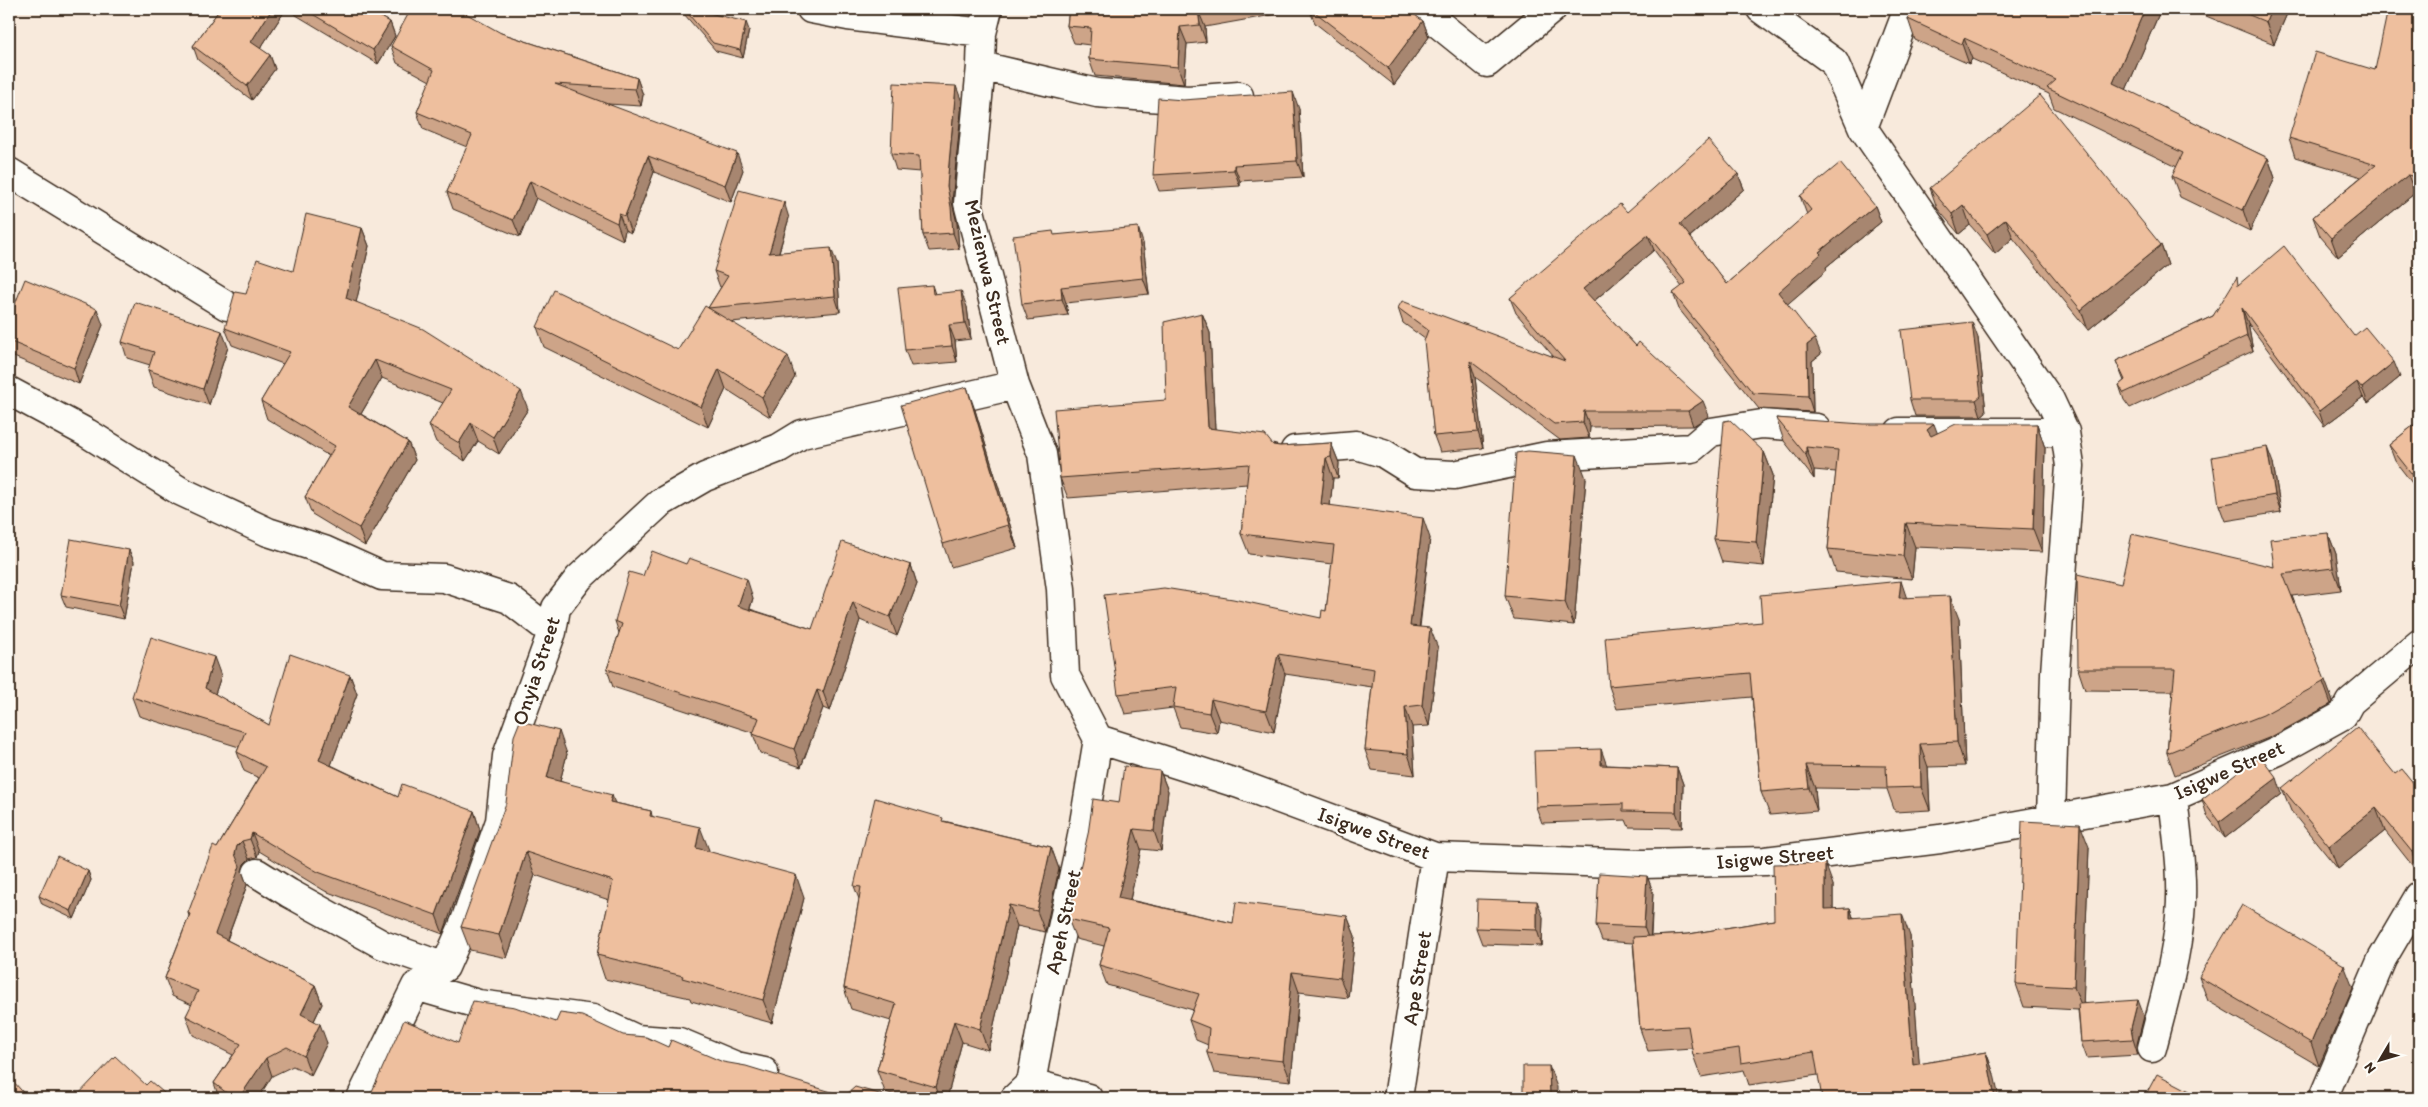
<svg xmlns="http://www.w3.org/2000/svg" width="2428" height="1107" font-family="Itim,sans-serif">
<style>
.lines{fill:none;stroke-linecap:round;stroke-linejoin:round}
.minor-casing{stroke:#3b2a1e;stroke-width:31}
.minor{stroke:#fdfcf7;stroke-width:28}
.wall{fill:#cda488;stroke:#3b2a1e}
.shaded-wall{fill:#a7866f;stroke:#3b2a1e}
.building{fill:#eebf9e;stroke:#3b2a1e}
.labels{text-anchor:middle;stroke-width:4;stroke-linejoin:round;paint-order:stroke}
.street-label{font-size:21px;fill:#3b2a1e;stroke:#fdfcf7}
</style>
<rect width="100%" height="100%" fill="#f8eadc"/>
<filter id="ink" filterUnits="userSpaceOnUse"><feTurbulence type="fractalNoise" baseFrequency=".02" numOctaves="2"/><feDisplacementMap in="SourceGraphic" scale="10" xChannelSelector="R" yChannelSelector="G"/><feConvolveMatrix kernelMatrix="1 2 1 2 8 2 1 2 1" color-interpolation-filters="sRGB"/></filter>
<g filter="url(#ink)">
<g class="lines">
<defs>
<path id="minor" d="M811 9 848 16 982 33
M988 9 982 33 981 66 968 203 1015 385 1042 454 1061 589 1065 675 1098 739
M1420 9 1487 63 1552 9
M1761 9 1834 62 1863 128 2050 400 2065 432 2070 466 2055 673 2051 820
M981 66 1097 93 1188 100 1239 96
M1863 128 1908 9
M9 172 227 306
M9 391 87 433 180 491 268 532 324 550 382 576 444 578 509 599 552 632
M1899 432H2065
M1295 450 1356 445 1383 453 1415 473 1454 475 1547 456 1692 448 1711 432 1762 424 1816 428
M1098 739 1239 784 1435 857 1643 864 1765 861 1940 839 2173 797 2278 751 2343 715 2350 702 2419 644
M257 873 289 893 383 945 445 967
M416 986 478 1004 593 1019 636 1039 679 1042 736 1066 764 1072
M2152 1048C2163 1005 2176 961 2180 916 2184 877 2177 836 2173 797
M1031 1083 1088 1098
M361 1098 416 986 445 967 464 924 500 821 507 756 552 632 556 608 579 578 660 503 705 477 779 448 802 434 1015 385
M1015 1098 1031 1083 1046 1001 1081 841 1098 739
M1398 1098 1435 857
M2323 1098 2382 959 2419 896"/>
</defs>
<use href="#minor" class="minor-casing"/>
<use href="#minor" class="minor"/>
</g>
<path class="wall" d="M220 9H367L390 22 395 36 378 64 286 9 260 49 270 55 275 69 252 100 198 60 193 46Z
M682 9H693L749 30 743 58 716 51 684 14Z
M1069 9H1279L1278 14 1205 27 1206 42 1187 44 1184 84 1095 76 1089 59 1090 45 1074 43 1067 26Z
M1309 9H1407L1423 21 1429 37 1394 85 1315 23Z
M1912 9H2161L2126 90 2268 158 2275 178 2250 231 2180 197 2172 176 2177 167 2054 108 2049 94 1972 59 1969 64 1915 40 1908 19Z
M2189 9H2289L2274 44Z
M2419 9V195L2415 193 2338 257 2320 236 2313 217 2361 177 2295 157 2289 138 2375 70Z
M501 33 637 78 643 95 641 106 608 104 743 170 731 202 654 172 631 233 625 230 623 240 536 198 520 237 453 209 447 192 467 147 423 129 417 112 430 81 397 63 391 46Z
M962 102 952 202 957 223 959 249 929 251 923 235 920 172 896 170 891 154Z
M1299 109 1303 177 1240 181V186L1159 191 1153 175Z
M1738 174 1744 189 1690 237 1727 284 1807 214 1806 212 1800 196 1875 206 1881 222 1826 267 1827 270 1787 304 1821 354 1812 361 1813 412 1759 409 1679 309 1673 293 1682 287 1654 250 1594 301 1636 346 1709 416 1693 426 1590 427 1589 438 1560 440 1475 377 1483 448 1440 452 1434 436 1425 339 1403 323 1398 308 1554 357 1516 313 1510 298 1627 212Z
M1930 188 2161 245 2168 265 2088 330 2013 238 1995 254 1970 225 1959 234 1937 208Z
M789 218 779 252 837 264 840 312 731 322 795 377 770 417 726 389 708 427 544 347 537 327 678 350 708 308 721 287H720L714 271Z
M362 228 369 246 356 302 528 409 499 454 478 441 465 461 436 442 429 425 443 403 382 378 361 414 408 442 415 460 365 546 312 514 305 497 329 456 267 419 261 401 283 364 232 345 225 328 246 294 293 271Z
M1055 235 1143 243 1149 294 1066 303 1068 315 1028 320 1022 304Z
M2239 284 2354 336 2400 377 2368 403 2363 397 2324 426 2248 323 2253 351 2130 408 2124 400 2119 385 2124 381 2116 361 2213 316Z
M932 285 935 294 967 307 971 339 955 341 957 362 911 366 905 350Z
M1202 313 1210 333 1215 429 1280 446 1331 443 1339 463 1338 478H1333L1330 506 1430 538 1420 627 1438 648 1429 726 1412 727 1415 775 1372 770 1365 750 1372 687 1285 674 1274 732 1219 720 1217 733 1180 727 1173 708 1125 714 1118 694 1321 618 1326 611 1332 564 1249 554 1241 534 1247 484 1068 498 1060 478 1166 400Z
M9 319 103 325 79 384 9 355Z
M1978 338 1986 412 1981 416H1915L1910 400Z
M122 342 228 347 209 405 154 387 148 370 150 365 127 358Z
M975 410 1017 548 951 567 943 544Z
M1776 418 1938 433 2037 424 2045 448 2042 552 1915 547 1912 579 1836 572 1828 549 1836 472 1814 470V479L1784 441Z
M2419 421V492L2395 461 2389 445Z
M1764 452 1773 475 1764 566 1722 562 1714 539Z
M2273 463 2281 512 2225 521 2219 505Z
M1586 478 1574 625 1514 619 1505 596Z
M2328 533 2336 554 2341 590 2292 596 2333 702 2331 704 2271 737 2175 775 2167 753 2173 691 2085 690 2078 669 2121 584 2274 567Z
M129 550 134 562 124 619 66 607 61 595Z
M911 565 917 584 897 636 860 620 830 711 823 708 801 767 760 753 753 734 754 733 613 687 607 669 619 633 615 621 643 576 753 598 750 609 812 629Z
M1907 598 1959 619 1965 766 1928 767 1930 810 1895 812 1887 789 1815 788 1817 811 1770 815 1761 792 1752 697 1617 709 1609 686 1762 622Z
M350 675 357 694 331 765 398 797 474 811 480 830 443 934 325 891 259 851 257 857 249 859 244 864 242 871 247 885 227 940 315 985 322 1004 314 1021 327 1043 311 1075 293 1066 272 1076 258 1098H219L214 1083 233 1055 193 1035 186 1016 192 1005 172 996 165 978 189 916 188 913 217 848 259 778 244 771 237 752 239 747 139 716 132 697 221 676 215 694 269 725Z
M567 754 560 781 615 803 651 811 652 816 709 850 708 852 804 898 772 1023 691 1001 690 998 605 979 597 955 609 900 535 875 507 958 470 950 461 927Z
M1607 765 1677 768 1683 784 1682 828 1629 827 1626 820 1542 823 1536 807Z
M1160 771 1168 791 1161 851 1141 849 1130 900 1233 923 1347 916 1355 936 1348 998 1299 992 1291 1081 1214 1073 1207 1053 1208 1045 1196 1040 1189 1020 1193 1010 1107 985 1099 965 1104 946 1076 939 1068 919 1119 803Z
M2395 774 2419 790V874L2385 831 2338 869 2291 811 2282 788Z
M2282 794 2225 838 2207 816 2202 799Z
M944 821 1051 847 1059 869 1045 932 1017 926 988 1050 962 1042 947 1098H908L885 1092 877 1070 891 1021 851 1009 844 988 859 899 854 886Z
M2089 847 2083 1003 2144 1016 2137 1044 2138 1055 2087 1058 2081 1042 2078 1010 2024 1007 2016 984Z
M88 871 91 880 74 919 42 904 39 896Z
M1647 876 1653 892 1651 936 1689 934 1774 920 1833 885V909L1850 908 1853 917 1910 936 1919 1064 1986 1052 1994 1074 1818 1075 1749 1085 1744 1070 1701 1077 1693 1055 1692 1048 1648 1051 1640 1029 1633 943 1602 941 1596 925Z
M1543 917 1542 946 1482 944 1476 928Z
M2199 977 2353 988 2319 1066 2208 1001Z"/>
<path class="shaded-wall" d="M272 9H286L256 55 251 42Z
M1276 9H1279L1278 14Z
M2145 9H2161L2120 104 2113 83Z
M2271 9H2289L2274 44 2266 22Z
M1198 10 1205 27 1206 42 1200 25Z
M1423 21 1429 37 1394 85 1388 68Z
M390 22 395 36 378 64 373 50Z
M746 22 749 30 743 58 740 50Z
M1180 27 1187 44 1184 84 1178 67Z
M1964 38 1972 59 1969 64 1962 44Z
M270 55 275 69 252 100 247 86Z
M637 78 643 95 641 106 635 89Z
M956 86 962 102 952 202 957 223 959 249 953 233 947 186Z
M1293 92 1299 109 1303 177 1297 161Z
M737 153 743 170 731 202 725 185Z
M648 156 654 172 631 233 625 216Z
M2268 158 2275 178 2250 231 2243 210Z
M1234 165 1240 181V186L1234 170Z
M1738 174 1744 189 1686 240 1680 224Z
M2408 175 2415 193 2338 257 2331 238Z
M530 181 536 198 520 237 513 220Z
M784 202 789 218 774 268 769 253Z
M1963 205 1970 225 1959 234 1952 214Z
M1875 206 1881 222 1826 267 1827 270 1783 308 1778 292 1819 252Z
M619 214 625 230 623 240 617 223Z
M2006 219 2013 238 1995 254 1987 234Z
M1138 227 1143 243 1149 294 1143 278Z
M362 228 369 246 353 316 346 298Z
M1648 235 1654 250 1589 305 1583 289Z
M2161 245 2168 265 2088 330 2081 310Z
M831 248 837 264 840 312 835 296Z
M1061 287 1066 303 1068 315 1062 299Z
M961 291 967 307 971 339 965 323Z
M2242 308 2248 323 2253 351 2247 336Z
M97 309 103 325 79 384 74 368Z
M1202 313 1210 333 1216 449 1208 428Z
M1972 322 1978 338 1986 412 1981 416 1976 400Z
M949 325 955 341 957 362 952 346Z
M222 331 228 347 209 405 203 389Z
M1815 339 1821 354 1812 361 1813 412 1808 396 1807 345Z
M788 356 795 377 770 417 762 397Z
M375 360 382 378 355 424 348 407Z
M1470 361 1475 377 1483 448 1478 432Z
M2394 362 2400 377 2368 403 2362 388Z
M719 369 726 389 708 427 701 407Z
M2357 382 2363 397 2324 426 2319 411Z
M967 387 975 410 1017 548 1008 525Z
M521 391 528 409 499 454 493 437Z
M1703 401 1709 416 1693 426 1688 411Z
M1584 411 1590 427 1589 438 1583 422Z
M471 423 478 441 465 461 459 443Z
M1934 424 1943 448 1936 454 1927 430Z
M2037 424 2045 448 2042 552 2033 529Z
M408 442 415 460 365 546 359 528Z
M1331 443 1339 463 1338 478 1331 457Z
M1806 447 1814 470V479L1806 455Z
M2267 447 2273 463 2281 512 2275 495Z
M1764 452 1773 475 1764 566 1756 542Z
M1577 455 1586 478 1574 625 1565 602Z
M1326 458 1333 478 1328 525 1321 504Z
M1423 518 1430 538 1417 646 1410 626Z
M1906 523 1915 547 1912 579 1903 556Z
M2328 533 2336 554 2341 590 2333 568Z
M129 550 134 562 124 619 119 606Z
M911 565 917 584 897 636 890 617Z
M747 579 753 598 745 624 738 606Z
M1901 581 1909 605 1899 598Z
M1950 596 1959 619 1965 766 1957 742Z
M853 602 860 620 830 711 823 692Z
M1430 628 1438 648 1429 726 1422 705Z
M1278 654 1285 674 1274 732 1266 711Z
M214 657 221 676 211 706 205 688Z
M350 675 357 694 326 779 319 760Z
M2325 680 2333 702 2331 704 2323 682Z
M817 690 823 708 801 767 794 749Z
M1211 699 1219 720 1217 733 1209 713Z
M1405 707 1412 727 1415 775 1408 754Z
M559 731 567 754 555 801 547 778Z
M1920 744 1928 767 1930 810 1921 787Z
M1601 749 1607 766 1601 765Z
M1806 765 1815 788 1817 811 1809 788Z
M1677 768 1683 784 1682 828 1676 812Z
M1160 771 1168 791 1161 851 1154 831Z
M2277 778 2282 794 2225 838 2219 822Z
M612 795 620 818 610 802Z
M2376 808 2385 831 2338 869 2329 846Z
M474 811 480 830 443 934 436 915Z
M2080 824 2089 847 2083 1010 2074 987Z
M700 827 709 850 704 872 696 848Z
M1134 829 1141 849 1126 918 1118 898Z
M252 833 259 851 257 857 250 839Z
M242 841 249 859 244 864 242 871 247 885 222 953 215 934 237 846Z
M2419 845V873L2412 852Z
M1051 847 1059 869 1045 932 1037 911Z
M526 852 535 875 507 958 499 935Z
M1825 863 1833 885V931L1825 909Z
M88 871 91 880 74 919 71 911Z
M796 875 804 898 772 1023 763 1000Z
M1647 876 1653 892 1650 943 1644 927Z
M1537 901 1543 917 1542 946 1537 930Z
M1009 905 1017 926 988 1050 980 1029Z
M1850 908 1857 930 1850 918Z
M1902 914 1910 936 1921 1086 1913 1065Z
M1347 916 1355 936 1348 998 1340 978Z
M2344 965 2353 988 2319 1066 2311 1043Z
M1292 972 1299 992 1291 1081 1283 1061Z
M9 980 11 987 9 990Z
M315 985 322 1004 308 1033 301 1014Z
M2138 1000 2144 1016 2137 1044 2138 1055 2133 1039 2131 1028Z
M954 1021 962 1042 947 1098H940L936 1087Z
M320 1024 327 1043 311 1075 304 1056Z
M1986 1052 1994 1074 1999 1098H1995Z
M266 1058 272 1076 258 1098H239Z
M1549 1066 1557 1087V1098H1550Z"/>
<path class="building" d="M220 9H272L251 42 270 55 247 86 193 46Z
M304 9H367L390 22 373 50Z
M411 9H458L501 33 637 78 635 89 555 84 737 153 725 185 648 156 625 216 619 214 617 223 530 181 513 220 447 192 472 135 417 112 434 70 391 46Z
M684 9H693L746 22 740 50 713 43Z
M1069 9H1204L1198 10 1200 25 1180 27 1178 67 1089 59 1091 28 1067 26Z
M1311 9H1407L1423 21 1388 68Z
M1912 9H2145L2113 83 2268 158 2243 210 2172 176 2183 153 2047 88 2056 80 1964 38 1962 44 1908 19Z
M2235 9H2271L2266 22Z
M2388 9H2419V178L2408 175 2331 238 2313 217 2376 165 2289 138 2315 52 2375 70Z
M894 83 956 86 947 186 951 207 953 233 923 235 919 156 891 154Z
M1293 92 1297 161 1234 165V170L1153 175 1158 98 1183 100Z
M2040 95 2161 245 2081 310 2006 219 1987 234 1963 205 1952 214 1930 188Z
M1708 140 1738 174 1680 224 1727 284 1811 210 1800 196 1840 163 1875 206 1819 252 1821 254 1778 292 1815 339 1807 345 1808 396 1753 393 1673 293 1686 283 1648 235 1583 289 1636 346 1639 342 1703 401 1688 411H1584L1583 422 1554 424 1470 361 1478 432 1434 436 1424 341 1428 330 1398 308 1402 301 1565 361 1510 298 1620 204 1627 212Z
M739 190 784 202 769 253 831 248 835 296 708 308 728 276 714 271Z
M306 214 362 228 346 298 423 329 521 391 493 437 471 423 459 443 429 425 451 390 375 360 348 407 408 442 359 528 305 497 335 446 261 401 290 352 225 328 235 292 246 294 257 259 293 271Z
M1138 227 1143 278 1061 287 1062 299 1022 304 1013 236 1053 231 1054 235Z
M2284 246 2354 336 2365 327 2394 362 2362 388 2357 382 2319 411 2242 308 2247 336 2124 393 2119 385 2125 380 2116 361 2213 316 2237 277 2238 285Z
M25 279 97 309 74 368 9 341V319Z
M932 285 933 294 961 291 965 323 949 325 952 346 905 350 898 288Z
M554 290 678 350 705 306 788 356 762 397 719 369 701 407 537 327Z
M135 302 222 331 203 389 148 370 154 352 122 342Z
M1202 313 1208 428 1265 435 1273 445 1280 446 1331 443V457L1326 458 1321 504 1423 518 1410 626 1430 628 1422 705 1405 707 1408 754 1365 750 1374 669 1278 654 1266 711 1211 699 1209 713 1173 707 1176 687 1118 694 1104 595 1164 588 1233 599 1321 618 1322 610 1326 611 1334 545 1241 534 1249 464 1060 478 1054 409 1166 400 1164 322Z
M1972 322 1981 396 1976 400H1910L1901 330Z
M967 387 1008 525 943 544 901 405Z
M1776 418 1863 424H1934L1927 430 1931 436 1956 424H2037L2033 529 1906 523 1903 556 1828 549 1838 450 1806 447V455Z
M1730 420 1764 452 1756 542 1714 539 1724 421Z
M2419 421V483L2389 445Z
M2267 447 2275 495 2219 505 2212 457Z
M1528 451 1577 455 1565 602 1505 596 1516 453Z
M2328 533 2333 568 2283 574 2325 680 2323 682 2263 715 2167 753 2175 669H2078L2077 574 2121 584 2132 534 2274 567 2270 539Z
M71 539 129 550 119 606 61 595Z
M842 542 911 565 890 617 853 602 823 692 817 690 794 749 753 734 759 718 607 669 622 624 615 621 629 572 643 576 652 551 686 564 689 558 747 579 738 606 812 629Z
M1901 581 1899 598 1950 596 1957 742 1920 744 1921 787 1887 788 1886 766 1806 765 1809 788 1761 792 1750 673 1609 686 1605 637 1762 622 1760 595Z
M151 637 214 657 205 688 269 725 290 654 350 675 319 760 398 797 402 784 474 811 436 915 318 872 252 833 250 839 242 841 237 846 235 854 240 866 215 934 315 985 301 1014 320 1024 304 1056 287 1047 266 1058 239 1098H233L214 1083 241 1044 186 1016 198 991 165 978 190 914 188 913 213 846 217 848 266 767 237 752 245 732 132 697Z
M520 721 559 731 547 778 612 795 610 802 651 811 650 816 700 827 696 848 796 875 763 1000 682 978 683 976 597 955 613 881 526 852 499 935 461 927 506 803 514 736Z
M2357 727 2395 774 2402 769 2419 790V845L2412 852 2376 808 2329 846 2282 788Z
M1601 749V765L1677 768 1676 812 1623 811V804L1536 807 1534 751Z
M2261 757 2277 778 2219 822 2202 799 2252 761Z
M1124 766 1160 771 1154 831 1134 829 1118 898 1233 923 1236 902 1347 916 1340 978 1292 972 1283 1061 1207 1053 1209 1028 1189 1020 1199 994 1099 965 1109 928 1068 919 1088 834 1093 799 1119 803Z
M875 798 943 818 942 821 1051 847 1037 911 1009 905 980 1029 954 1021 936 1087 877 1070 896 1004 844 988 861 887 854 886Z
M2022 821 2080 824 2074 987 2016 984Z
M57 856 88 871 71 911 39 896Z
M1825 863V909L1850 908V918L1902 914 1913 1065 1986 1052 1995 1098H1822L1814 1052 1741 1063 1739 1048 1693 1055 1688 1026 1640 1029 1633 937 1689 934 1774 920 1773 864Z
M1599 873 1647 876 1644 927 1596 925Z
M1477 899 1537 901V930L1476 928Z
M2242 905 2344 965 2311 1043 2199 977Z
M2138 1000 2131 1028 2133 1039 2081 1042 2078 1004Z
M473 1001 515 1007 556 1022 560 1013 582 1016 623 1035 646 1037 668 1047 671 1040 723 1062 746 1066 838 1094 846 1095 855 1087 883 1095 882 1098H369L404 1020 458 1043Z
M115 1056 146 1085 150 1081 170 1098H75Z
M1523 1066H1549L1550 1098H1523Z
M2157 1074 2203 1098H2144Z
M13 1081 28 1098H9V1085Z"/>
</g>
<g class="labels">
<g class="street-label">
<text transform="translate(988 272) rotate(77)" y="7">Mezienwa Street</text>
<text transform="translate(536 671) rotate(-72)" y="7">Onyia Street</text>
<text transform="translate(2229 770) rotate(-24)" y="7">Isigwe Street</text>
<text transform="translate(1374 833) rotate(20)" y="7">Isigwe Street</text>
<text transform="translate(1775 857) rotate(-5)" y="7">Isigwe Street</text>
<text transform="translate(1063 922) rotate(-78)" y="7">Apeh Street</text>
<text transform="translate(1417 978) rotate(-81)" y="7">Ape Street</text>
</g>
</g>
<rect width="2428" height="1107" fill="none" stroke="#fdfcf7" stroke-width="30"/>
<rect x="15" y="15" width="2398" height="1077" fill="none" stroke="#3b2a1e" stroke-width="2" filter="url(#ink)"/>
<g transform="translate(2380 1060) rotate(232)" stroke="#fdfcf7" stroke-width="4" paint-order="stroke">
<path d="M0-4L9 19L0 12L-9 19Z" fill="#3b2a1e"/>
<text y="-8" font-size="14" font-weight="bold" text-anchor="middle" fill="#3b2a1e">N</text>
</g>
</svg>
